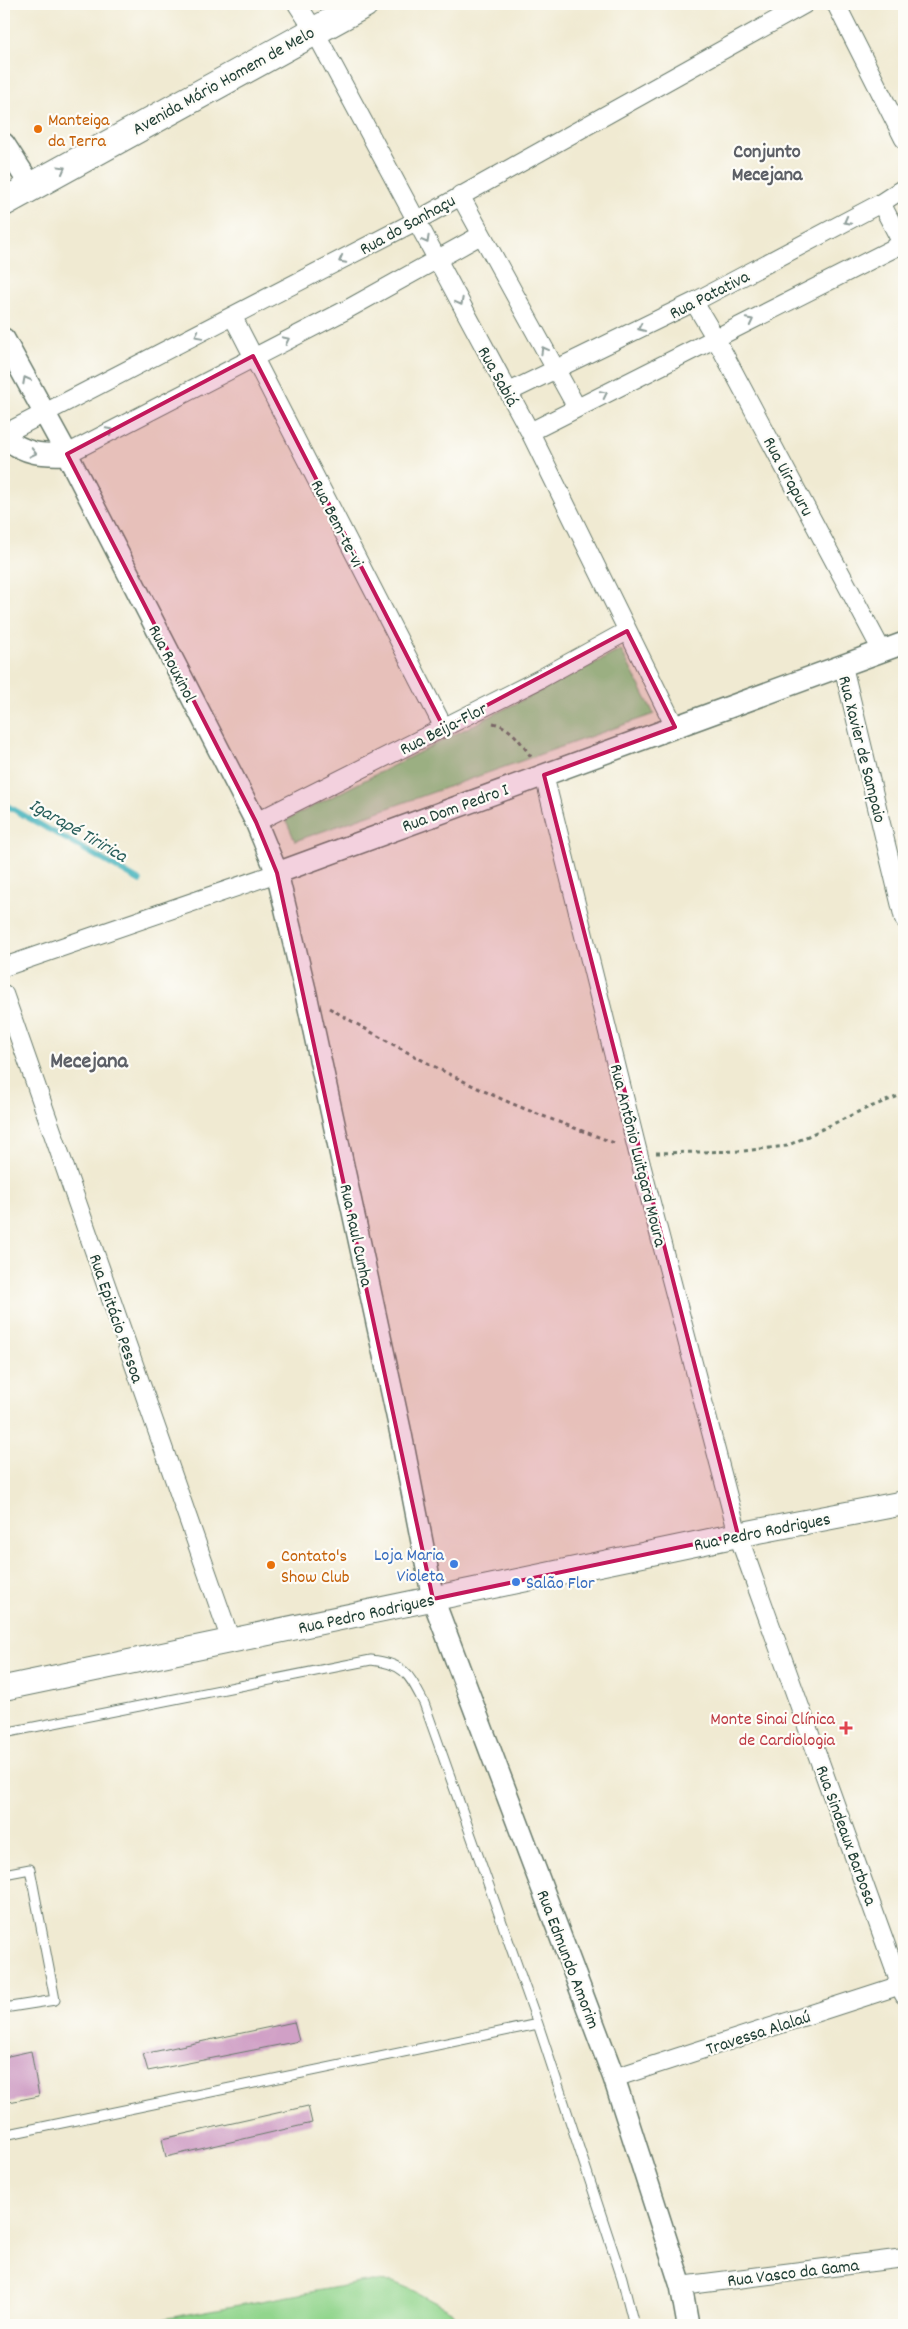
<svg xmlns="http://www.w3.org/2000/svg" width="908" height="2329" font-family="Dekko,sans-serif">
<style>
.green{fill:#92d58d;stroke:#588960}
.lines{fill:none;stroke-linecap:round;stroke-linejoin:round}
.stream{stroke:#43b2bc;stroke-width:5.5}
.building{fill:#d0a0c6}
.service-casing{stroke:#687a6b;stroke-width:11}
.minor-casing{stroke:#687a6b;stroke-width:20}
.tertiary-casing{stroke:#687a6b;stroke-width:24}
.secondary-casing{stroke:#687a6b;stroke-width:26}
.primary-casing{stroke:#687a6b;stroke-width:30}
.path{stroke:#687a6b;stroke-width:3;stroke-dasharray:4 4;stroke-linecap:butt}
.service{stroke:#fff;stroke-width:9}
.minor{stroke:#fff;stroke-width:18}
.tertiary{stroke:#fff;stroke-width:21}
.secondary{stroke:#fff;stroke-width:24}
.primary{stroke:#fff;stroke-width:28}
.oneway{stroke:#8f9e9a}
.marked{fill:#c2185b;fill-opacity:0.2;stroke:#c2185b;stroke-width:4;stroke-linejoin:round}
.food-dot{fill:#e8710a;stroke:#fdfcf7;stroke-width:2}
.shop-dot{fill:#3f7fe0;stroke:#fdfcf7;stroke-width:2}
.health-dot{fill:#e0444e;stroke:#fdfcf7;stroke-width:2}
.labels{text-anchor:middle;stroke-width:4.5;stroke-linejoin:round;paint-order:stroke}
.street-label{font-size:18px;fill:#1f3d34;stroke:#fdfcf7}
.food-label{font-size:18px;fill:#c56008;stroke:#fdfcf7;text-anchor:start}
.shop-label{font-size:18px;fill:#366cbe;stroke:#fdfcf7;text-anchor:end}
.health-label{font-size:18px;fill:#be3a42;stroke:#fdfcf7;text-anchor:end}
.water-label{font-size:19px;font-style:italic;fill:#2a605d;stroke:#fdfcf7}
.quarter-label{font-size:20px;font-weight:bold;fill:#5d6067;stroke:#fdfcf7}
.district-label{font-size:22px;font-weight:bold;fill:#5d6067;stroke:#fdfcf7}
</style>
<rect width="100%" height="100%" fill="#fdfcf7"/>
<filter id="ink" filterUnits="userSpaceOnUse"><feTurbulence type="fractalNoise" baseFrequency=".02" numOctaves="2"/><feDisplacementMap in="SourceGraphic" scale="10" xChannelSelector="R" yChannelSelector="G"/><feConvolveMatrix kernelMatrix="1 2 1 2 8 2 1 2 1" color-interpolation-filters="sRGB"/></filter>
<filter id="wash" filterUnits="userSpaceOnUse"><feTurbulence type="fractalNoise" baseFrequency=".0096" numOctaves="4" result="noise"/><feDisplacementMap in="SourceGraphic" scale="20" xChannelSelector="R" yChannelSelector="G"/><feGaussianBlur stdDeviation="1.12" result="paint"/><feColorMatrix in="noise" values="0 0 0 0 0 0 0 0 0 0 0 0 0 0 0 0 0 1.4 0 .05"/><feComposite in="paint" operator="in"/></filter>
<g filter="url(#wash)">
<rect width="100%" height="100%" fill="#f0ead2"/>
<path class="green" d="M621 650 654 714 295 841 286 820Z
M371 2281 393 2282 410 2289 453 2312 462 2325H129Z"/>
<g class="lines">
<path class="stream" d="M4 804 140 881"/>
</g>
<g id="blocks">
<path class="building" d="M294 2022 299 2041 148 2071 143 2054Z
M31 2051 39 2096 4 2103V2057Z
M308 2106 312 2123 166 2157 162 2139Z"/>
</g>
</g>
<g filter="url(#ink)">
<use href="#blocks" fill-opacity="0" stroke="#687a6b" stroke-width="1"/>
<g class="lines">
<defs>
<path id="service" d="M4 1733 371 1660C406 1664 409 1675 424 1703L538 2024 622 2278 634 2325
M4 1874 30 1869 55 2000 4 2008
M4 2135 538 2024"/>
<path id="minor" d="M297 4 314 30 530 432 675 727
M836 4 904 139
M460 195 577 408
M881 203 904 247
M694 302 716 339 882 651
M233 317 444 728
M509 392 694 302 881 203 904 188
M530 432 904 243
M4 434 416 221 805 4
M67 454 346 310 481 235
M843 666 904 919
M544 775 638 1153 738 1535 904 1995
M256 822 540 679 627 631
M4 967 277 873
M4 994 231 1641
M614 2078 901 1985
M681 2286 904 2258"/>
<path id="tertiary" d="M4 144 31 186
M4 339 67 454 256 822 277 873 306 994 401 1434 433 1599 614 2078 681 2286 688 2325
M4 438C27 454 39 455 67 454
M277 873 904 643"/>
<path id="secondary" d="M4 1688 738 1535 904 1503"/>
<path id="primary" d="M4 202 364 4"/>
</defs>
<use href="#service" class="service-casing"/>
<use href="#minor" class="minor-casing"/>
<use href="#tertiary" class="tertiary-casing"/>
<use href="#secondary" class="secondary-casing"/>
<use href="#primary" class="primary-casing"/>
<path class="path" d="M493 723C512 727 521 743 532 758
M329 1008C393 1045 457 1081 525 1109 555 1121 586 1132 617 1144
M656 1153 743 1151 787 1146 860 1111 904 1094"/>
<use href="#service" class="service"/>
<use href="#minor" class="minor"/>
<use href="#tertiary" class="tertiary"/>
<use href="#secondary" class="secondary"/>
<use href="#primary" class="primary"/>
</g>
<defs><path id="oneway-chevron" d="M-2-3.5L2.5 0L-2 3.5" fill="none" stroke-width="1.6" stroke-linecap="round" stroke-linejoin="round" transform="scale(1.25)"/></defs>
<g class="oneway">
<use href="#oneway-chevron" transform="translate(62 169) rotate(-29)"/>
<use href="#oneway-chevron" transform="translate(847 221) rotate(152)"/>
<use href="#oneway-chevron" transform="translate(426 240) rotate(61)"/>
<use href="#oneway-chevron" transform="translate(342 260) rotate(152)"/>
<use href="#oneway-chevron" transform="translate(460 302) rotate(62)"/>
<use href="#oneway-chevron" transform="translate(750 321) rotate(-27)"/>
<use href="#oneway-chevron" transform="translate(641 328) rotate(155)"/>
<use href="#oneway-chevron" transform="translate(198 335) rotate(153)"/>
<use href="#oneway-chevron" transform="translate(286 340) rotate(-26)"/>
<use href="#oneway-chevron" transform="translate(544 350) rotate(-119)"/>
<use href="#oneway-chevron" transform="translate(26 380) rotate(-118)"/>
<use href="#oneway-chevron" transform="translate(604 394) rotate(-26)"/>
<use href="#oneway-chevron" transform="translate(110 431) rotate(-27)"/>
<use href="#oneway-chevron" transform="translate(33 453) rotate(13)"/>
</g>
</g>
<path class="marked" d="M253 356 444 728 627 631 675 727 544 775 738 1535 433 1599 277 873 256 822 67 454Z"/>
<g class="food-dot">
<circle cx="38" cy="129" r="5"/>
<circle cx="271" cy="1565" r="5"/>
</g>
<g class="shop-dot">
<circle cx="454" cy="1564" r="5"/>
<circle cx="516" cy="1582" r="5"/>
</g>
<path class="health-dot" d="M843.5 1720.5h5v5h5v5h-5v5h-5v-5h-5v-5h5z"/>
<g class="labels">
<g class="street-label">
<text transform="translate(223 80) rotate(-29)" y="6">Avenida Mário Homem de Melo</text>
<text transform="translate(407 224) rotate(-29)" y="6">Rua do Sanhaçu</text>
<text transform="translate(709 294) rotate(-27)" y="6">Rua Patativa</text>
<text transform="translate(499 376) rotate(61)" y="6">Rua Sabiá</text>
<text transform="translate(789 476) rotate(62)" y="6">Rua Uirapuru</text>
<text transform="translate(338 523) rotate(63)" y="6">Rua Bem-te-vi</text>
<text transform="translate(173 663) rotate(63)" y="6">Rua Rouxinol</text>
<text transform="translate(443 728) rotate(-27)" y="6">Rua Beija-Flor</text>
<text transform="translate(863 749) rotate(76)" y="6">Rua Xavier de Sampaio</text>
<text transform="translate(455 807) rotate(-20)" y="6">Rua Dom Pedro I</text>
<text transform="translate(639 1155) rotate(76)" y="6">Rua Antônio Luitgard Moura</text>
<text transform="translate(357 1235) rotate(78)" y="6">Rua Raul Cunha</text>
<text transform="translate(117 1318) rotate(71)" y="6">Rua Epitácio Pessoa</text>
<text transform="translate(762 1531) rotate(-11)" y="6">Rua Pedro Rodrigues</text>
<text transform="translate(366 1613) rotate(-12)" y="6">Rua Pedro Rodrigues</text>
<text transform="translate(847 1835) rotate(70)" y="6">Rua Sindeaux Barbosa</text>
<text transform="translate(569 1959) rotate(69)" y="6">Rua Edmundo Amorim</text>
<text transform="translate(758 2032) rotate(-18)" y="6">Travessa Alalaú</text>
<text transform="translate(793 2272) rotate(-7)" y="6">Rua Vasco da Gama</text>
</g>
<g class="food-label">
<text x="48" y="125">Manteiga<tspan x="48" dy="21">da Terra</tspan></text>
<text x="281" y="1561">Contato's<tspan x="281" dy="21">Show Club</tspan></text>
</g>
<g class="shop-label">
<text x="444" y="1560">Loja Maria<tspan x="444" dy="21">Violeta</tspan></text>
<text x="526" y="1588" text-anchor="start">Salão Flor</text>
</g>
<g class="health-label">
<text x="835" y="1724">Monte Sinai Clínica<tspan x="835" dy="21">de Cardiologia</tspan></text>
</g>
<g class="water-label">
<text transform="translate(79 829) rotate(30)" y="7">Igarapé Tiririca</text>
</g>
<g class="quarter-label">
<text x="767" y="157">Conjunto<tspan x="767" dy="23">Mecejana</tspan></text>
</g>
<g class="district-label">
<text x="89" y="1067">Mecejana</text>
</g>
</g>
<rect width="908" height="2329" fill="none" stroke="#fdfcf7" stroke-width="20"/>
</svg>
